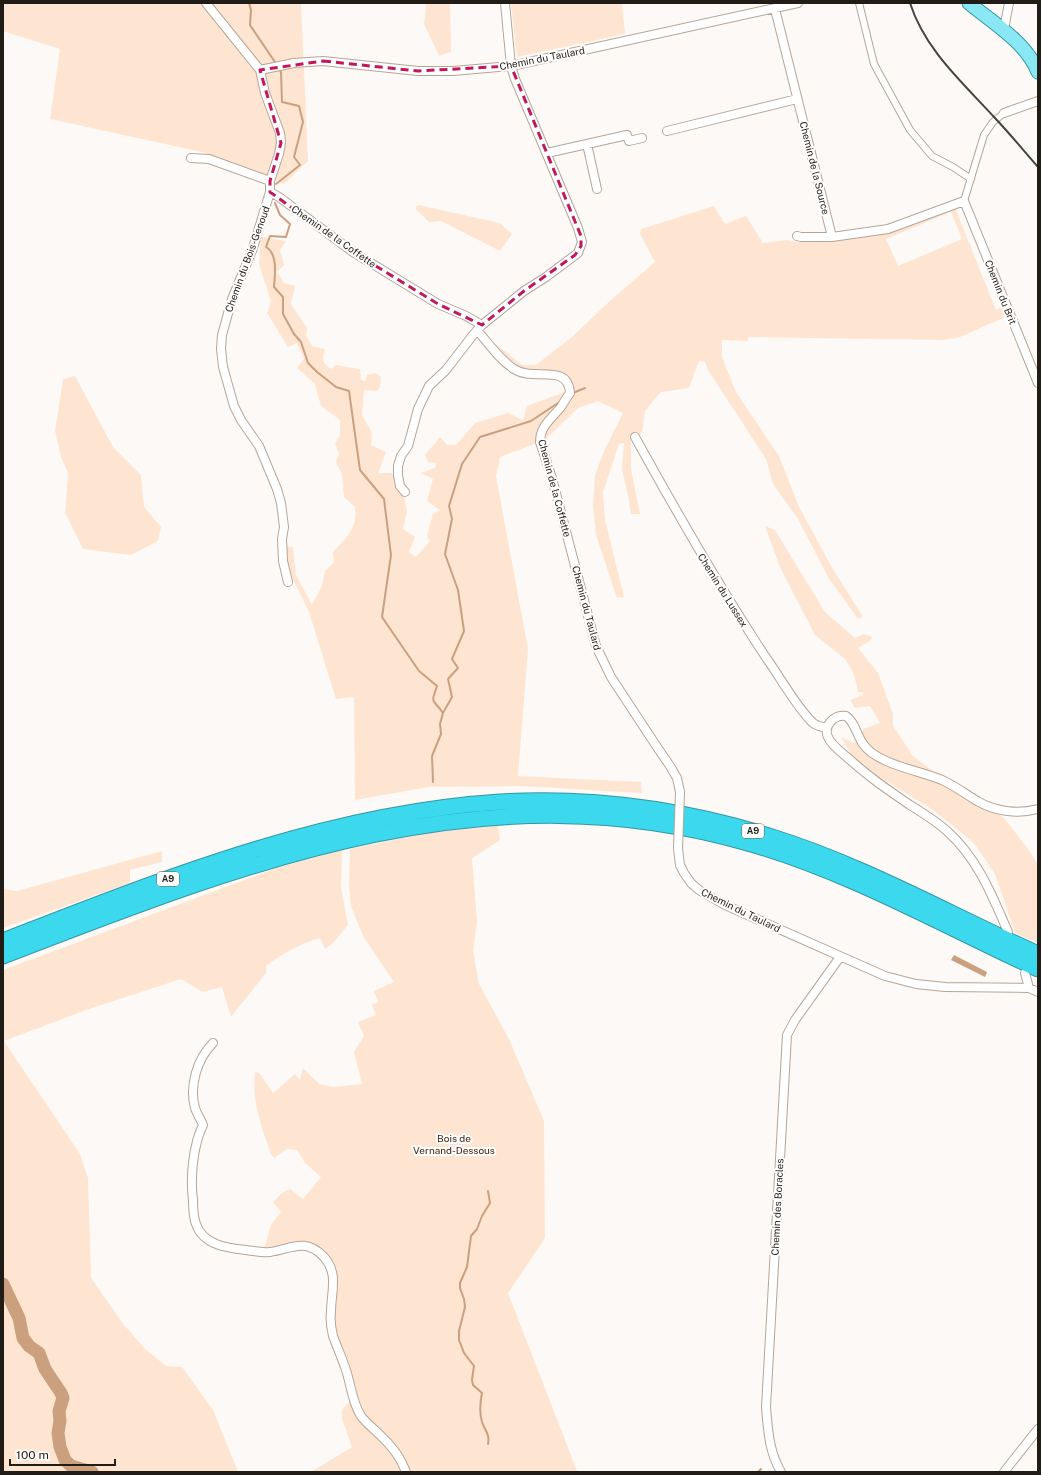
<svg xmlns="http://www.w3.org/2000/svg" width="1041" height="1475" font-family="'Public Sans',sans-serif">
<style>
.green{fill:#fee5d2;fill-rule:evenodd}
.water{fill:#caa07f}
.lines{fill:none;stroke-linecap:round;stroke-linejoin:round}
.stream{stroke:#caa07f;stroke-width:2}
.river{stroke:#caa07f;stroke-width:13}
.pedestrian-casing{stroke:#b6a597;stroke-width:8}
.minor-casing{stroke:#b6a597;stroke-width:10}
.primary-casing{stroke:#3396a2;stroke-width:15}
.motorway-casing{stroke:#3396a2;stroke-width:17}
.pedestrian{stroke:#fff;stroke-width:6}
.minor{stroke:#fff;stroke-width:8}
.primary{stroke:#8ae8f4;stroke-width:13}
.motorway{stroke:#3cd8ed;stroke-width:15}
.rail{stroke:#48423e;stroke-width:2}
.minor-bridge-casing{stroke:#b6a597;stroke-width:10;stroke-linecap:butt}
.minor-bridge{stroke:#fff;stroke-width:8}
.marked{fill:none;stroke:#c2185b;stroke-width:3;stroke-dasharray:8 5;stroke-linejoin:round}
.labels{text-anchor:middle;stroke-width:4;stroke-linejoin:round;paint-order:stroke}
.shield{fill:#fff;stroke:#64605d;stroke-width:1}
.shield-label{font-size:9px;font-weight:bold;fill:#221c17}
.street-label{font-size:10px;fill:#221c17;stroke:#fff}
.park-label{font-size:10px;fill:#3e2207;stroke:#fff}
</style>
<rect width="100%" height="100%" fill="#fdf9f6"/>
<path class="green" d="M3 3H301L308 161 284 184 202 152 50 119 60 49 3 31Z
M425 3H450L451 52 439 56 424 24 426 5Z
M511 3H622L625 34 517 57Z
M953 203 996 310 1003 307 1006 314 1003 318 960 337 944 340 748 337V341L722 340V357L736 392 779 456 799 507 831 566 863 617 858 619 828 577 798 519 773 484 766 459 708 370 705 362 699 361 689 388 661 392 645 411 642 433 631 438V469L640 514H631L628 496 622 469 624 443 619 444 603 492 605 520 624 597 617 598 596 535 593 506 595 475 604 451 623 413 598 401 578 408 545 440 500 457 496 476 528 649 518 776 641 782 642 793 522 786 429 787 355 800 354 697 336 699 309 612 289 571 286 546 293 547 296 575 312 605 322 586 325 571 334 562 333 552C346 538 358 528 355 507L344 497 342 474 336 462 339 453 335 444 340 435V420L321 406 315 384 297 368 304 359 297 343 288 347 267 313 271 301 259 264 261 237 286 241 280 250 284 265 277 272 284 283 295 286 291 304 307 328 306 336 312 346 325 349 323 356 324 363 331 369 336 365 360 369 361 380 365 381 367 375 375 373 381 377 380 387 377 391 364 390 362 415 372 433 371 445 386 452 378 473H392L405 500 407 511 403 529 415 537 409 552 416 557 430 541 427 536 433 514 440 510 427 501 433 479 421 473 435 468 436 463 428 462 425 455 440 437 447 445H456L475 423 508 413 523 420 527 406 573 389 568 376 560 372 521 370 497 350 493 345 496 344 522 365H536L573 336 612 299 655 262 640 234 641 229 714 206 725 224 746 216 763 243 787 240 796 242 838 240 896 229ZM951 212 962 239 898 266 886 239Z
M418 205 500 223 512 234 500 251 441 221 429 222 415 208Z
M75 376 113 447 141 475 144 507 161 527 158 541 131 555 83 549 65 512 68 473 61 457 55 431 63 379Z
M765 526 775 530 825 612 855 638 864 634 872 637 871 640 858 648 878 673 893 714V726L913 756 933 771 980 799 1005 819 1031 853 1038 865V943L1015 933 995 874 974 843 933 810 878 776 853 758 841 737 854 743 862 740 863 729 880 723 870 706 855 708 850 700 863 695V692H858L854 674 845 659 815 635 780 567Z
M498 826 500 840 472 858 477 922 473 951 479 984 509 1039 544 1121 545 1238 508 1293 577 1471 575 1472H311L352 1447 342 1419V1410L355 1395 336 1336 333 1322 337 1280 315 1247H278L264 1249 271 1225 281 1212 273 1202 282 1193 290 1189 303 1199 321 1177 305 1163 297 1150 287 1149 274 1158 271 1154C261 1126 252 1103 255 1072L259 1073 273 1093 295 1074 300 1080 303 1068 319 1084 333 1087 362 1084 354 1052 364 1036 358 1022 376 1015 372 1005 378 1002 374 991 394 982 363 936 351 906 349 885 350 849 427 833Z
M342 850 341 887 348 925 333 943 325 949 320 938C300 944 283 953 266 966V973L231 1017 222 987 203 992 181 979 86 1010 4 1041 80 1154 88 1178 91 1278 124 1325 146 1350 166 1366 182 1367 213 1410 238 1472H3V970L277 868Z
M162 851V862L130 870V883L3 928V889L17 891Z"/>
<path class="water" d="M954 955 987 972 985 977 951 960Z"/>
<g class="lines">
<path class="stream" d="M249 3 251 10 250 25 277 65
M276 184 300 165 294 157 303 122 299 106 282 102 281 72 279 69
M275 203 280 215 290 224 286 237 270 236 266 247C278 254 275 274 274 287L283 297V314L294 334 301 342 308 363 317 372 336 387 349 391 360 470 384 499 391 555 382 617 419 671 437 686C430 706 433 698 443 713
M573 393 585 388
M433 782 432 756 441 734 440 724 443 713 452 697 448 679 458 668 452 659 464 631 458 590 445 554 452 519 449 506 462 464 480 437 531 421 561 401
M488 1444C490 1434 485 1431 482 1422 479 1412 480 1403 482 1393L473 1385 472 1380 474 1366 464 1353 459 1340V1331L465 1307 464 1299 460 1288V1283L467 1267 471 1236 477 1229 482 1216 490 1203 488 1191
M758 1472 761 1469"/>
<path class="river" d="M3 1284 19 1318 23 1338 29 1346 39 1353 45 1369 61 1393 63 1398 59 1411 60 1421 58 1433 60 1447 65 1460 71 1466 92 1472"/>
<defs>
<path id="pedestrian" d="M859 3 874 64 910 130 932 156 953 167 971 179
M964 201 984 135 993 122 1004 113"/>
<path id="minor" d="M206 3 260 70 265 93 280 133 281 143 279 154 270 181V192L253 248 232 299 222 335 221 349 223 367 234 406 241 420 259 446 277 489 281 503 284 527 282 539 283 561 288 582
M775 9 832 237
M1004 29 1009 3
M260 70 294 63 323 61 418 71H453L511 66 798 3
M1004 113 1038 101
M667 131 797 99
M587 144 597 189
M547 153 627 135 629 141 642 138
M191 158 209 159 270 181
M270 192 279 197 353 252 438 304 466 316 482 325
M797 236 801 237H832L888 229 964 201 1038 383
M477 330C489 344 499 359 514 369 533 382 568 362 570 393 567 397 564 402 561 407 552 418 540 426 540 442L552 478 596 646 611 677 655 744 670 766 677 778 680 792
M635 437C677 513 719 587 767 659 780 677 797 708 813 723 817 726 822 727 827 728
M405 492 400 486 398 475V466L401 456 408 446 418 409 429 386 446 370 473 335 482 325 524 291 546 277 578 253 582 242 578 228 515 79 511 66 505 3
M678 848 680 865 684 873 691 883 699 890 725 905 885 976 916 984 945 987 1029 988 1038 992
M1008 932C992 895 978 859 947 831 936 821 923 813 910 805 888 790 866 775 847 757 841 752 831 745 828 737 823 726 834 714 846 716 858 724 856 742 872 753 892 767 920 771 942 780 955 786 967 795 979 802 997 812 1019 814 1038 809
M1025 973 1029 988
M213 1043C197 1059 189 1086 195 1108 197 1114 201 1120 203 1125 193 1145 190 1178 193 1200 193 1207 193 1216 196 1224 203 1245 227 1248 246 1250 255 1251 262 1253 270 1252 291 1249 305 1237 324 1257 339 1274 331 1292 331 1312 330 1320 331 1328 333 1336 337 1347 342 1358 346 1370 351 1385 352 1402 361 1416 366 1423 374 1429 380 1435 391 1445 401 1458 406 1472
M781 1472C769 1452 768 1430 766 1407L787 1035 795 1020 840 957
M1004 1472 1038 1429"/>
<path id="primary" d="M969 3C993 23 1026 42 1038 72"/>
<path id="motorway" d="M3 941C163 879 326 813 500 802 590 797 682 809 769 836 863 865 949 914 1038 954
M3 956C247 862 484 767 748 843 850 872 942 925 1038 969"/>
</defs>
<use href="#pedestrian" class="pedestrian-casing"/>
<use href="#minor" class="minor-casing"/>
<use href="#primary" class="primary-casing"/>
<use href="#motorway" class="motorway-casing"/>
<use href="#pedestrian" class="pedestrian"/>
<use href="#minor" class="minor"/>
<use href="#primary" class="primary"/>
<use href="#motorway" class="motorway"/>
<path class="rail" d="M910 3C925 50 963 83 995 118 1010 134 1024 151 1038 167"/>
<defs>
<path id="minor-bridge" d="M678 848 680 792"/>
</defs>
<use href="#minor-bridge" class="minor-bridge-casing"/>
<use href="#minor-bridge" class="minor-bridge"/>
</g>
<path class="marked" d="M323 61 418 71 511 66 581 236V246L575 255 524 291 482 325 438 304 353 252 270 192V181L281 143 260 70Z"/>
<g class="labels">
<g class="shield">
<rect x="742" y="824" width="22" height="14" rx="3"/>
<rect x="157" y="872" width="22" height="14" rx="3"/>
</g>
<g class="shield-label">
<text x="753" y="834">A9</text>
<text x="168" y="882">A9</text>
</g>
<g class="street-label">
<text transform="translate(542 58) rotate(-11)" y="4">Chemin du Taulard</text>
<text transform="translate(815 168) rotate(76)" y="4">Chemin de la Source</text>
<text transform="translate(334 236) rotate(35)" y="4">Chemin de la Coffette</text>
<text transform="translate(247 259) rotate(-70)" y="4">Chemin du Bois-Genoud</text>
<text transform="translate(1001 292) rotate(68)" y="4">Chemin du Brit</text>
<text transform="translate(555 488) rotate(75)" y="4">Chemin de la Coffette</text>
<text transform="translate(723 590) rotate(58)" y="4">Chemin du Lussex</text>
<text transform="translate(587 608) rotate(75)" y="4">Chemin du Taulard</text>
<text transform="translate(741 910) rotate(26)" y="4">Chemin du Taulard</text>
<text transform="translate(777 1207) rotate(-87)" y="4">Chemin des Boracles</text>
</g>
<g class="park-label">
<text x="454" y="1142">Bois de<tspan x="454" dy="12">Vernand-Dessous</tspan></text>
</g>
</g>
<rect width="1041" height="1475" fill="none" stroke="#221c17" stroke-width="8"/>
<path d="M10 1459v6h105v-6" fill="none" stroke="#221c17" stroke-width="2"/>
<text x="16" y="1459" font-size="12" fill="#221c17" stroke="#ffffff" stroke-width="3" paint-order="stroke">100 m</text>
</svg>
